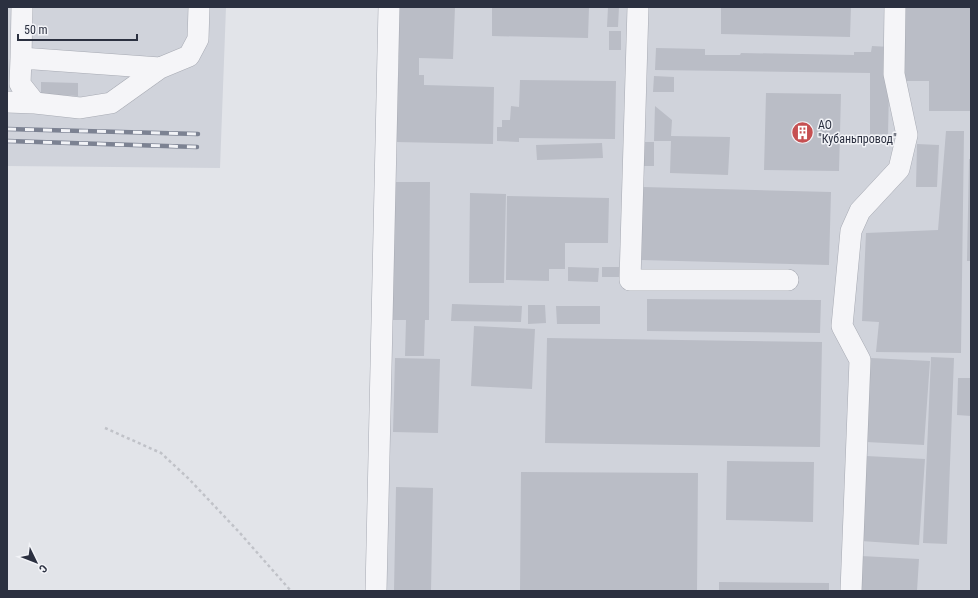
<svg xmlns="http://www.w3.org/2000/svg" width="978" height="598" font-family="'Roboto Condensed',sans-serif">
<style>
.built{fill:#d0d3db}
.building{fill:#babdc6}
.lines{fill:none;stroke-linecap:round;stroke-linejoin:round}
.minor-casing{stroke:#a7aab3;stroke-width:22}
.path{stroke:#c0c2c8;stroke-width:2.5;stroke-dasharray:3 3;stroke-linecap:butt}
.minor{stroke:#f5f5f8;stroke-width:21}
.rail-casing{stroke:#7c8292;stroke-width:4.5}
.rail{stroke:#f2f3f7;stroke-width:3;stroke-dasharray:9;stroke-linecap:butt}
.labels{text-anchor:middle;stroke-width:3;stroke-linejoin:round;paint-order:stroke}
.poi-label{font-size:12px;fill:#2b3040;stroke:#f2f3f7;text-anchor:start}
</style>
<rect width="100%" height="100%" fill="#e2e4e9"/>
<path class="built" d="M7 7H226L220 168 7 166Z
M381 7H971V591H370Z"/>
<path class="building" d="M398 7H455L453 59 419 58V75H424V85L494 87 493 144 395 142 396 84H398L399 57H396Z
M492 7H589L588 38 492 36Z
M608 7H619L618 27H607Z
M721 7H851L850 37 721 34Z
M902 7H971V111H929V81H902Z
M609 31H621V50H609Z
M872 46 890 47 888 134H870V73L655 70 656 48 705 49V55H740L741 53 854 55V52H871Z
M654 76 674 77V92H653Z
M520 80 616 81 615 139 519 138V142L497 141V127H502V120H510L511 106 519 107Z
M41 82 78 83V96L41 94Z
M766 93 841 94 839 171 764 170Z
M655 106 672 120 671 136 730 137 728 175 670 173 671 141H654Z
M946 131H964L961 353 876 352 879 322 862 321 866 233 938 230Z
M640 142H654V166H640Z
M602 143 603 158 537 160 536 145Z
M917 144 939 145 937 187H916Z
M969 159H971V261H967Z
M393 182H430L429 320H425L424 356H405L406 320H393Z
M643 187 831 192 829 265 641 260Z
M470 193 506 194 504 283H469Z
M507 196 609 198 608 243H565V269H549V281L506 280Z
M568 267 599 268 598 282 568 281Z
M602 267H619V277H602Z
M647 299 821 300 820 333 647 331Z
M452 304 522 306 521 322 451 321Z
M528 305H545L546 323 528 324Z
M556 306H600V324H557Z
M474 326 535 329 532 389 471 386Z
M547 338 822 342 820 447 545 443Z
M931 357 954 358 947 544 923 543Z
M395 358 440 359 438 433 393 432Z
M871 358 930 361 924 445 866 442Z
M958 378H971V416L957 415Z
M866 456 925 459 919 545 861 541Z
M727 461 814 462 813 522 726 520Z
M521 472 698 473 697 591H520Z
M396 487 433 488 431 591H394Z
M861 556 919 559 917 591H859Z
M719 582 829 583V591H719Z"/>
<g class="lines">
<defs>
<path id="minor" d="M22 7 21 58 160 68 189 56 198 39 199 7
M638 7 630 280H788
M21 58 20 84 35 103 80 108 111 103 160 68
M7 102 35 103
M376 591 389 7
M851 591 860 360 842 326 851 231 860 211 899 169 907 135 894 74 895 7"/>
</defs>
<use href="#minor" class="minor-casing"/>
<path class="path" d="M105 428 161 453 189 479 239 532 291 591"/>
<use href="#minor" class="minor"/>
<defs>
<path id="rail" d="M7 129 198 134
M7 141 197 147"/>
</defs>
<use href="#rail" class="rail-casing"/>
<use href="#rail" class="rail"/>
</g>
<defs>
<symbol id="building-disc" viewBox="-11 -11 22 22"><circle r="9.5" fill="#c65052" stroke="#f2f3f7"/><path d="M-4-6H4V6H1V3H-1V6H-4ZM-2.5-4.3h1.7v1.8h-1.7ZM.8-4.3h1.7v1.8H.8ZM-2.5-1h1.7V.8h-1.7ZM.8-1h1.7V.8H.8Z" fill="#fff"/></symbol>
</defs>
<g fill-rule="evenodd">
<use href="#building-disc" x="790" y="120" width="25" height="25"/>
</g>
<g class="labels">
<g class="poi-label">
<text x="818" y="129">АО<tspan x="818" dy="14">"Кубаньпровод"</tspan></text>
</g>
</g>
<rect width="978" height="598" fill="none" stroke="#2b3040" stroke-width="16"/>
<g transform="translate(36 562) rotate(133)" stroke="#f2f3f7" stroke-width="3" paint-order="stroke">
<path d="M0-3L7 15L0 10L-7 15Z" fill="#2b3040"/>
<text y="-6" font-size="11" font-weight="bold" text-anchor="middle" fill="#2b3040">С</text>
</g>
<path d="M18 34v6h119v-6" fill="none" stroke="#2b3040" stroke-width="2"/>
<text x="24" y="34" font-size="12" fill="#2b3040" stroke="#f2f3f7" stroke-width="3" paint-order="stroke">50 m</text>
</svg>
